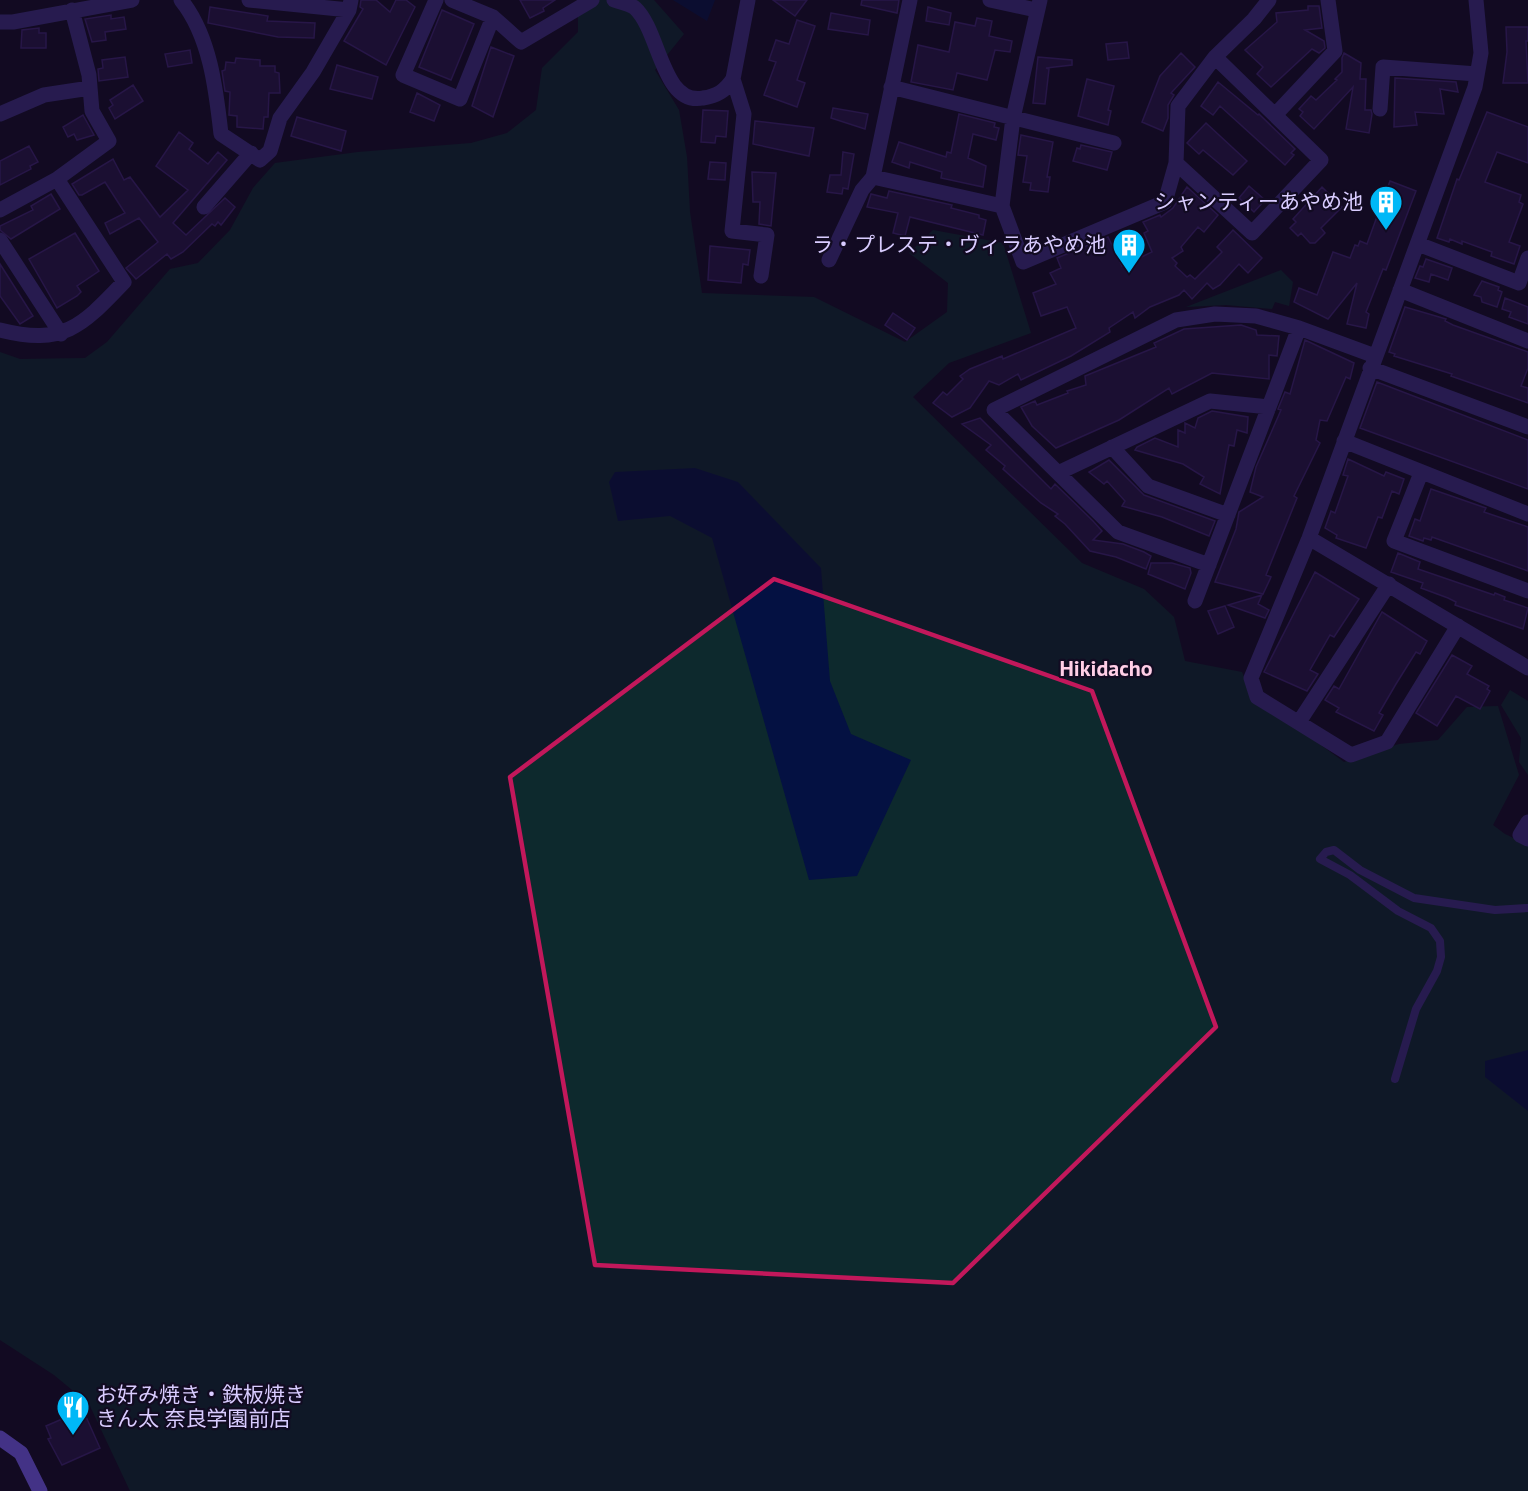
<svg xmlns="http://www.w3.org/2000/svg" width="1528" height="1491" font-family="'PT Sans','Noto Sans JP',sans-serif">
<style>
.green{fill:#0d292d}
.water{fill:#041142}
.building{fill:#261545;stroke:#402474;stroke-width:1.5}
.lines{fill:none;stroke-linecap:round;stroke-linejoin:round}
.lane{stroke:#413086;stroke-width:8}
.street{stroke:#413086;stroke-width:15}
.secondary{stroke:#7f63ff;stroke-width:15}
.marked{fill:none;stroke:#c2185b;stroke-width:4.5;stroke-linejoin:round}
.labels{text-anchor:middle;stroke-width:4.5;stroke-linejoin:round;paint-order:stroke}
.poi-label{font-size:21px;fill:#d9ccff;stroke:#120b22;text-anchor:end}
.neighbourhood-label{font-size:22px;font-weight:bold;fill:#ffcee6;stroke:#120b22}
</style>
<rect width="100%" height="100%" fill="#120b22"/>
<path class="green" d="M578 0H654L684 34 655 70 679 110 687 157 690 212 702 293 814 297 905 342 947 312 948 283 909 253 933 230 1003 243 1031 333 949 363 913 397 1082 563 1144 589 1174 617 1185 661 1242 672 1256 705 1303 732 1344 762 1399 744 1438 740 1467 707 1498 706 1519 775 1493 825 1505 834 1528 845V1491H130L89 1404 54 1375 0 1340V352L20 359 85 358 107 342 170 269 198 263 230 230 253 188 275 163 358 152 471 143 507 133 536 110 542 68 578 32Z
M1281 270 1293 282 1289 306 1275 302 1272 309 1226 305 1186 307Z
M1510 690 1528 701V775L1519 762 1521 738 1501 705Z"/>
<path class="water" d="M673 0H715L707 21Z
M695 468 738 482 821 568 830 681 851 734 911 760 857 876 809 880 712 538 670 516 618 521 609 482 615 472Z
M1528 1050V1111L1485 1077V1061Z"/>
<path class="building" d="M361 0H376L390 12 396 0H406L415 7 386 65 344 41 363 9 360 7Z
M520 0H555L543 8 544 11 530 18Z
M773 0H807L795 16Z
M862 0H899L897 13 861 5Z
M1308 6H1319L1322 28 1305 30 1324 41 1325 48 1319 53 1312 49 1271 87 1257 74 1263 67 1245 50 1277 22 1276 13 1308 10Z
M210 7 268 16 267 21 315 23 314 38 278 37 208 23Z
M928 7 951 13 949 25 926 21Z
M442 10 474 24 451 80 419 67Z
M831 13 870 20 868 35 828 29Z
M111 15V19L124 17 126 29 105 32 106 40 92 42 85 19Z
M977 18 992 21 989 36 1012 41 1010 52 995 50 987 80 957 73 953 90 911 82 918 45 949 52 955 22 975 26Z
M797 20 815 26 797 80 805 83 797 107 764 95 776 62 769 60 776 40 789 44Z
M1506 27H1528V41H1526L1528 83H1503L1507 52Z
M39 28V33H46V48H21L22 30Z
M1127 42 1129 58 1108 60 1106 44Z
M491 47 514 56 493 117 472 106Z
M190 50 192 63 168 67 165 54Z
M1181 53 1195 67 1171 93 1174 95 1168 105V118L1163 131 1142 122 1160 76Z
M1344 53 1361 63 1360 79H1366L1365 110H1371L1372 114 1369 133 1346 129 1353 87 1314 129 1300 116 1303 112 1299 109 1311 96 1316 100 1337 80 1335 79 1342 72V58Z
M125 57 128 77 99 81 98 69 103 68 102 60Z
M1038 57 1072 60V65L1046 68 1049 69 1045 104 1033 103Z
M236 58 260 60V66H275V72L279 73 280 93H269L268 117H264L263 129 237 127V116L229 115 230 92 225 91 222 71 225 70 226 62 235 63Z
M337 65 378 77 372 99 330 89Z
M1395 78 1456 82 1458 92 1440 89 1444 114 1415 112 1417 125 1394 127Z
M1087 79 1114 86 1108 110 1111 111 1108 125 1078 116Z
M1218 82 1258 115 1259 114 1295 149 1291 153 1294 155 1285 165 1220 106 1213 115 1201 106Z
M133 85 143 101 115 119 109 108 113 105 110 100Z
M417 93 440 105 434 121 410 112Z
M833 108 868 114 865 129 831 118Z
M703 110 728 111 726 137 716 136 715 143 701 142Z
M1487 112 1528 127V163L1497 152 1485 182 1521 195 1519 202 1523 204 1509 242 1520 246 1514 264 1491 256 1492 252 1462 241V244L1450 239 1449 242 1437 238 1457 179 1459 180Z
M959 114 995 123 994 127 999 128 996 140 973 134 968 158 986 166 983 187 941 178 942 172 910 162 909 168 892 162 899 142 946 157 947 152 951 153Z
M83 115 94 135 77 140 74 134 68 137 63 127Z
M297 117 346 131 341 151 291 136Z
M755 121 814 128 809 156 753 144Z
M1206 123 1247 161 1233 175 1203 150 1199 154 1187 143Z
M179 132 193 143 189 149 208 164 218 152 227 160 173 223 186 235 225 198 235 207 221 225 218 222 215 226 212 224 183 252 171 259 167 254 136 279 126 268 158 242 139 218 110 234 105 223 125 213 105 182 82 195H79L72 184 113 159 124 180 130 177 160 217 188 190 156 166Z
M1021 135 1053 142 1047 177H1050L1048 192 1030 190 1031 183 1023 182 1027 156 1018 155Z
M1081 145 1112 152 1107 170 1073 161 1077 148 1080 149Z
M29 146 38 162 30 166 31 169 0 185V161Z
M843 152 854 154 848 189 843 188 842 194 827 192 830 175H841Z
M710 162 726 163 725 180 708 179Z
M752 172 776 173 771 226 759 224 760 202H753Z
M1390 181 1416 191 1386 270 1383 269 1366 312 1369 314 1366 328 1347 324 1357 283 1328 319 1294 302 1299 288 1317 295 1333 252 1350 258 1355 245 1358 246 1360 241 1367 244Z
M1249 186 1265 200 1254 212 1239 198Z
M1187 187 1218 215 1204 232 1198 227 1181 247 1183 251 1172 258 1177 263 1175 266 1187 277 1190 275 1195 279 1222 252 1217 247 1233 230 1262 258 1248 273 1239 264 1220 285 1213 289 1207 283 1192 299 1184 290 1179 295 1150 307 1135 318 1133 312 1109 328 1110 332 1071 356 1021 380 1018 374 999 385 989 381 970 408 952 417 933 403 943 392 947 395 963 379 960 376 970 369 1002 356 1003 359 1076 328 1067 307 1041 316 1033 293 1056 284 1050 273 1061 268 1057 258 1108 237 1122 266 1152 252 1144 233 1148 231 1143 222 1160 215 1161 217 1173 208Z
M1322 187 1342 207 1321 228 1325 233 1315 243H1310L1301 233 1298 236 1290 228 1296 222 1293 219Z
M889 191 952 205 951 208 979 215V218L986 220 983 235 910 217 905 236 893 233 898 213 867 207 871 194 887 198Z
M51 194 60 209 11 239 0 230V226L33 210 31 206Z
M75 233 99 271 77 286 81 292 77 296 57 308 29 259Z
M710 246 750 250 748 265 743 264 741 283 708 280Z
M1426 259 1452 268 1448 280 1431 274 1429 282 1415 278 1420 266 1423 267Z
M0 264 33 316 20 324 0 296Z
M1482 281 1499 287 1498 290 1502 292 1497 307 1482 302 1481 297 1474 295Z
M1505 298 1528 307V324L1509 317 1511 312 1502 309Z
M1405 307 1446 319 1445 321 1453 325 1528 352V368L1521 386 1528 388V403L1451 376 1452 374 1394 356 1395 354 1389 352Z
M893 313 915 328 907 340 885 325Z
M1241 325 1256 330 1257 335 1279 336 1277 356 1269 355V379L1212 373 1172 394 1169 388 1119 420 1056 448 1032 426 1021 407 1035 401 1037 405 1068 393 1067 391 1086 385 1085 376 1156 347 1154 343 1184 329Z
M1305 340 1354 363 1350 379 1346 377 1327 421 1320 420 1316 440 1320 443 1294 496 1297 498 1266 575 1271 577 1263 594 1215 582 1236 529 1239 512 1263 497 1250 492 1256 467 1281 410 1278 409 1285 392 1290 394Z
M1377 382 1528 440V489L1360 428Z
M1212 411 1248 417 1247 433 1237 430 1234 446 1229 445 1220 494 1200 484 1204 477 1183 464 1135 450 1137 447 1155 438 1178 447V430L1185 433V423L1195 428 1198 418Z
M980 418 1051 489 1055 484 1093 521 1102 531 1093 540 1123 544 1144 552 1151 556 1146 569 1116 557 1090 551 1065 524 1055 516 1058 514 1041 503 1003 469 1005 466 986 450 991 445 962 424Z
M1348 459 1384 476 1386 472 1404 479 1399 494 1392 491 1382 518 1378 517 1366 548 1336 538 1337 535 1325 528 1331 511 1335 513 1348 476 1343 475Z
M1109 460 1144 495 1215 521 1209 536 1162 517 1122 506 1125 501 1107 481 1104 484 1089 472Z
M1431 489 1486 508 1484 512 1528 527V571L1432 537 1431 540 1424 538 1423 541 1409 536 1415 519 1420 521Z
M1398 553 1420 562 1418 569 1494 595 1495 593 1505 597 1504 600 1528 608 1523 629 1455 605 1456 602 1448 598 1421 588 1423 583 1391 572Z
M1151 563H1172L1190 568 1191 573 1185 589 1148 574Z
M1315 572 1359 599 1334 637 1330 635 1310 670 1318 674 1307 691 1264 672Z
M1262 595 1258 604 1269 610 1265 618 1228 605Z
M1225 606 1234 627 1218 634 1208 611Z
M1382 612 1427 641 1420 654 1416 652 1396 684 1379 713 1383 715 1374 731 1336 712 1339 708 1325 700 1334 686 1339 689Z
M1452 655 1472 666 1467 674 1489 686 1487 689 1490 691 1480 709 1456 696 1437 726 1416 713Z
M83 1410 100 1448 62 1465 48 1439 51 1438 46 1426Z"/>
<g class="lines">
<path class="lane" d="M1395 1079 1416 1009 1437 971 1441 957 1440 941 1431 928 1398 911 1350 875 1320 859 1326 852 1334 850 1360 870 1414 898 1495 910 1528 908"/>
<path class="street" d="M181 0C210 36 216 89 221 134L260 160 270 151 280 118 313 72 349 10 351 0
M249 0 349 10
M436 0 403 75 460 99 493 17
M452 0 493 17 521 42 592 0
M614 0C620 2 630 4 635 8 660 31 662 106 703 98 717 96 725 91 733 79L748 0
M990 0 1036 10
M1040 0 1013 118 1002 206 1023 262 1165 202 1176 163
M0 22H13L132 0
M1215 57 1321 160 1252 233 1176 163 1178 106 1215 57 1254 19 1269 0
M733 79 744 114 732 231 767 235 761 276
M891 87 1114 143
M1380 109 1383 67 1477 74
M0 114 44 95 90 88
M1275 115 1335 51 1328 0
M873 177 1002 206
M204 207 251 153
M0 210 57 179 109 141 92 111 89 75 72 10
M0 240 61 334
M1418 244 1519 283 1528 258
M829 260 862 190 873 177 910 0
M1400 290 1528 341
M0 330C64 346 82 326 124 282L57 179
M1370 368 1528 427
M1344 441 1528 514
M1112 447 1148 486 1228 515
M1058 473 1210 401 1269 407
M1421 473 1394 541 1528 591
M1309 538 1528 668
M1209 565 1118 532 994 410 1176 320 1215 314 1256 316 1299 328 1375 356
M1195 601 1299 328
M1458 626 1387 742 1351 755 1257 697 1251 678 1309 538 1475 87 1481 53 1476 0
M1299 722 1389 584
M1528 822 1520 835 1528 839"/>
<path class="secondary" d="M0 1438 21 1453 40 1491"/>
</g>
<path d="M0 0H1528V1491H0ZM774 579 1092 691 1216 1027 953 1283 595 1265 510 777Z" fill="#120b22" fill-opacity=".55" fill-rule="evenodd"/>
<path class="marked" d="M774 579 1092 691 1216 1027 953 1283 595 1265 510 777Z"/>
<defs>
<symbol id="building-pin" viewBox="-11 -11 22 30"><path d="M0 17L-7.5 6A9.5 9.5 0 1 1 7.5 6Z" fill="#00b8f7" stroke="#120b22"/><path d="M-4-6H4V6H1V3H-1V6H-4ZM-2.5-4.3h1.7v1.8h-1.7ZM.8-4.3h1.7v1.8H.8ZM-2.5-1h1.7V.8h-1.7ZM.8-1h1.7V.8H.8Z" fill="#fff"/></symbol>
<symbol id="restaurant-pin" viewBox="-11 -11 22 30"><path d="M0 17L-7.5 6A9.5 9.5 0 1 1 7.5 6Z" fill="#00b8f7" stroke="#120b22"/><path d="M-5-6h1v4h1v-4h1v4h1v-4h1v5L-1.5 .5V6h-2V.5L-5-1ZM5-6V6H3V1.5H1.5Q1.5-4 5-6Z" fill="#fff"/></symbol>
</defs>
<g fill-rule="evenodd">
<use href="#building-pin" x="1367" y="183" width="38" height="52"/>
<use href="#building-pin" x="1110" y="226" width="38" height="52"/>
<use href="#restaurant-pin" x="54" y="1388" width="38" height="52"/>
</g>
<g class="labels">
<g class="poi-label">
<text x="1363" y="209">シャンティーあやめ池</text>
<text x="1106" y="252">ラ・プレステ・ヴィラあやめ池</text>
<text x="96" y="1402" text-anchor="start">お好み焼き・鉄板焼き<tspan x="96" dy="24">きん太 奈良学園前店</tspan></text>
</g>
<g class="neighbourhood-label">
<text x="1106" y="676">Hikidacho</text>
</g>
</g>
</svg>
